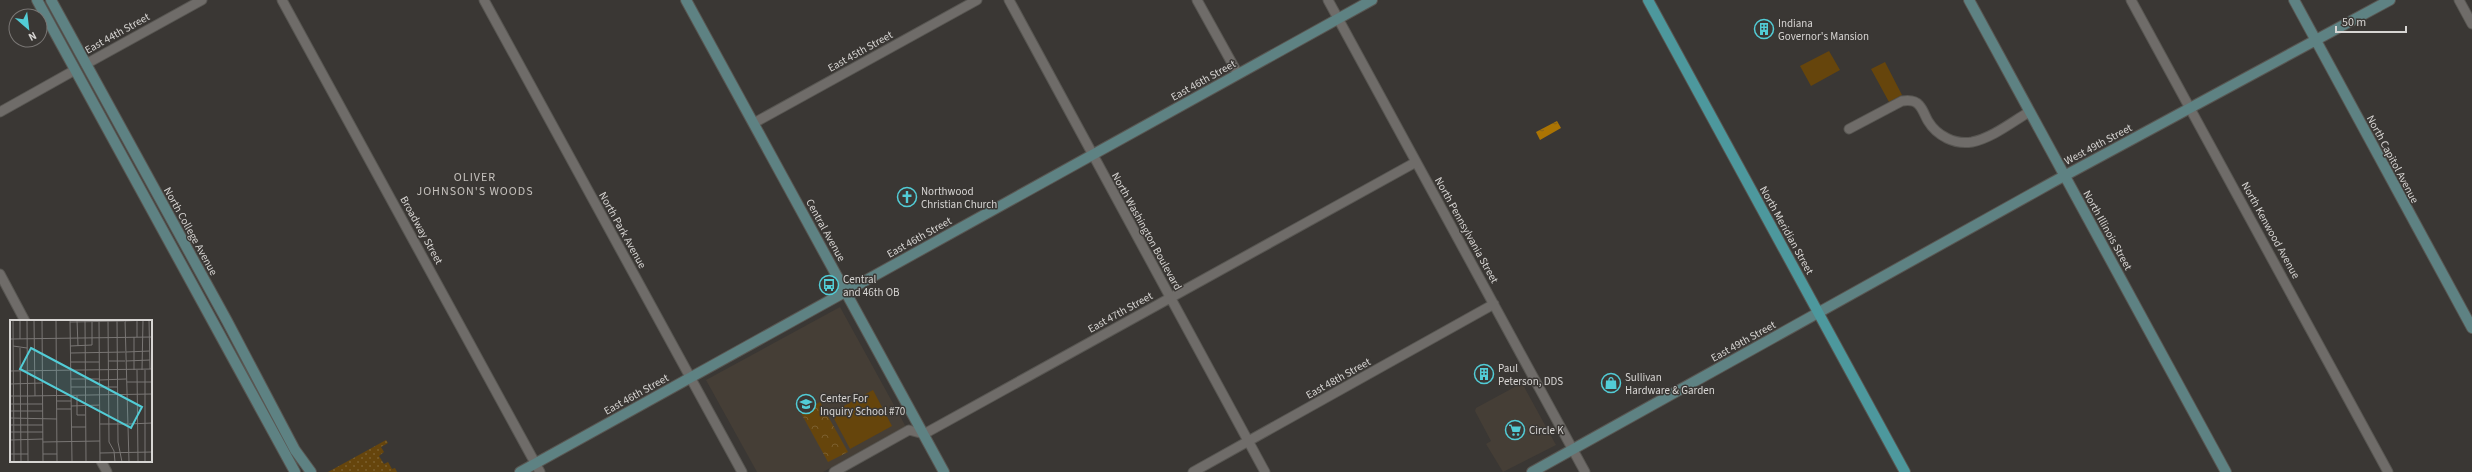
<svg xmlns="http://www.w3.org/2000/svg" width="2472" height="472" font-family="'Source Sans 3',sans-serif">
<style>
.built{fill:#453e36}
.grass{fill:url(#grass-dots)}
.forest{fill:url(#forest-crowns)}
.garden{fill:#66450c}
.water{fill:url(#water-ripples)}
.lines{fill:none;stroke-linecap:round;stroke-linejoin:round}
.street-casing{stroke:#585652;stroke-width:11}
.secondary-casing{stroke:#585652;stroke-width:12}
.primary-casing{stroke:#585652;stroke-width:12}
.street{stroke:#6f6c69;stroke-width:9}
.secondary{stroke:#5e8283;stroke-width:10}
.primary{stroke:#4d989d;stroke-width:10}
.labels{text-anchor:middle;stroke-width:3;stroke-linejoin:round;paint-order:stroke}
.poi-label{font-size:11px;fill:#d7d5d3;stroke:#3a3734;text-anchor:start}
.street-label{font-size:11px;fill:#d7d5d3;stroke:#3a3734}
.neighbourhood-label{font-size:12px;letter-spacing:1px;fill:#c5c1bd;stroke:#3a3734}
.inset-road{fill:none;stroke:#797674;stroke-width:1}
.view{fill:#52ccd6;fill-opacity:0.15;stroke:#52ccd6;stroke-width:2}
.inset-edge{fill:none;stroke:#d7d5d3;stroke-width:2}
</style>
<defs>
<pattern id="grass-dots" width="8" height="8" patternUnits="userSpaceOnUse"><rect width="8" height="8" fill="#66450c"/><path d="M2 2h.1M6 6h.1" fill="none" stroke="#7b5f2e" stroke-width="1.8" stroke-linecap="round"/></pattern>
<pattern id="forest-crowns" width="20" height="18" patternUnits="userSpaceOnUse"><rect width="20" height="18" fill="#66450c"/><path d="M2 6a3 3 0 1 1 6 0M12 15a3 3 0 1 1 6 0" fill="none" stroke="#7b5f2e"/></pattern>
<pattern id="water-ripples" width="26" height="14" patternUnits="userSpaceOnUse"><rect width="26" height="14" fill="#ab7403"/><path d="M2 4q2-2 4 0t4 0M15 11q2-2 4 0t4 0" fill="none" stroke="#866218"/></pattern>
</defs>
<rect width="100%" height="100%" fill="#3a3734"/>
<path class="built" d="M840 307 906 427 823 472H757L706 380Z
M1522 383 1556 445 1503 472 1486 444 1491 441 1475 411 1476 408Z"/>
<path class="grass" d="M386 440 388 443 381 447 384 452 379 456 384 464 388 462 392 469 395 468 397 472H328Z"/>
<path class="forest" d="M820 402 848 452 828 462 801 413Z"/>
<path class="garden" d="M1829 51 1840 70 1811 86 1800 66Z
M1885 62 1902 95 1889 102 1871 69Z
M873 390 892 426 850 449 831 413Z"/>
<path class="water" d="M1557 121 1561 128 1540 140 1536 132Z"/>
<g class="lines">
<defs>
<path id="street" d="M282 0 540 472
M484 0 742 472
M1009 0 1265 472
M1197 0 1238 74
M1328 0 1585 472
M2131 0 2388 472
M2459 0 2472 24
M86 64 202 0
M0 112 75 70
M754 123 977 0
M1849 129 1902 101C1908 100 1915 100 1919 105 1923 109 1925 116 1928 121 1937 136 1955 145 1972 142 1992 138 2012 122 2029 112
M0 274 25 321
M101 461 107 472
M834 472 909 430 924 434 1416 162
M1193 472 1494 304"/>
<path id="secondary" d="M37 0 295 472
M51 0 227 321 295 450 311 472
M686 0 944 472
M1969 0 2226 472
M2294 0 2472 328
M520 472 1372 0
M1532 472 2053 182 2390 0"/>
<path id="primary" d="M1648 0 1905 472"/>
</defs>
<use href="#street" class="street-casing"/>
<use href="#secondary" class="secondary-casing"/>
<use href="#primary" class="primary-casing"/>
<use href="#street" class="street"/>
<use href="#secondary" class="secondary"/>
<use href="#primary" class="primary"/>
</g>
<defs>
<symbol id="building-ring" viewBox="-11 -11 22 22"><circle r="9.5" fill="#3a3734" stroke="#52ccd6" stroke-width="1.5"/><path d="M-4-6H4V6H1V3H-1V6H-4ZM-2.5-4.3h1.7v1.8h-1.7ZM.8-4.3h1.7v1.8H.8ZM-2.5-1h1.7V.8h-1.7ZM.8-1h1.7V.8H.8Z" fill="#52ccd6"/></symbol>
<symbol id="church-ring" viewBox="-11 -11 22 22"><circle r="9.5" fill="#3a3734" stroke="#52ccd6" stroke-width="1.5"/><path d="M-1.2-6h2.4v3.5h3.3v2.4h-3.3V6h-2.4V-.1h-3.3v-2.4h3.3Z" fill="#52ccd6"/></symbol>
<symbol id="bus-ring" viewBox="-11 -11 22 22"><circle r="9.5" fill="#3a3734" stroke="#52ccd6" stroke-width="1.5"/><path d="M-5-6H5V4H4V6H2V4H-2V6H-4V4H-5ZM-3.5-4V0h7V-4ZM-3.5 1.2v1.5H-2V1.2ZM2 1.2v1.5H3.5V1.2Z" fill="#52ccd6"/></symbol>
<symbol id="shop-ring" viewBox="-11 -11 22 22"><circle r="9.5" fill="#3a3734" stroke="#52ccd6" stroke-width="1.5"/><path d="M-5-2.5h2.3a2.7 3.5 0 0 1 5.4 0H5L5.5 6h-11ZM-1.5-2.5h3a1.5 2.3 0 0 0-3 0Z" fill="#52ccd6"/></symbol>
<symbol id="school-ring" viewBox="-11 -11 22 22"><circle r="9.5" fill="#3a3734" stroke="#52ccd6" stroke-width="1.5"/><path d="M0-5L7-2L0 1L-7-2ZM-4 1L0 2.5L4 1V4Q0 6-4 4Z" fill="#52ccd6"/></symbol>
<symbol id="supermarket-ring" viewBox="-11 -11 22 22"><circle r="9.5" fill="#3a3734" stroke="#52ccd6" stroke-width="1.5"/><path d="M-6-5.5h2.5l.6 2H6L4.5 2H-2.5L-4.4-4H-6ZM-1.5 3.2a1.3 1.3 0 1 0 .1 0ZM3 3.2a1.3 1.3 0 1 0 .1 0Z" fill="#52ccd6"/></symbol>
</defs>
<g fill-rule="evenodd">
<use href="#building-ring" x="1753" y="18" width="22" height="22"/>
<use href="#church-ring" x="896" y="186" width="22" height="22"/>
<use href="#bus-ring" x="818" y="274" width="22" height="22"/>
<use href="#building-ring" x="1473" y="363" width="22" height="22"/>
<use href="#shop-ring" x="1600" y="372" width="22" height="22"/>
<use href="#school-ring" x="795" y="393" width="22" height="22"/>
<use href="#supermarket-ring" x="1504" y="419" width="22" height="22"/>
</g>
<g class="labels">
<g class="poi-label">
<text x="1778" y="27">Indiana<tspan x="1778" dy="13">Governor's Mansion</tspan></text>
<text x="921" y="195">Northwood<tspan x="921" dy="13">Christian Church</tspan></text>
<text x="843" y="283">Central<tspan x="843" dy="13">and 46th OB</tspan></text>
<text x="1498" y="372">Paul<tspan x="1498" dy="13">Peterson, DDS</tspan></text>
<text x="1625" y="381">Sullivan<tspan x="1625" dy="13">Hardware &amp; Garden</tspan></text>
<text x="820" y="402">Center For<tspan x="820" dy="13">Inquiry School #70</tspan></text>
<text x="1529" y="434">Circle K</text>
</g>
<g class="street-label">
<text transform="translate(117 33) rotate(-29)" y="4">East 44th Street</text>
<text transform="translate(860 51) rotate(-29)" y="4">East 45th Street</text>
<text transform="translate(1203 80) rotate(-29)" y="4">East 46th Street</text>
<text transform="translate(2098 144) rotate(-28)" y="4">West 49th Street</text>
<text transform="translate(2393 159) rotate(62)" y="4">North Capitol Avenue</text>
<text transform="translate(422 230) rotate(61)" y="4">Broadway Street</text>
<text transform="translate(623 230) rotate(61)" y="4">North Park Avenue</text>
<text transform="translate(826 230) rotate(61)" y="4">Central Avenue</text>
<text transform="translate(1467 230) rotate(61)" y="4">North Pennsylvania Street</text>
<text transform="translate(1787 230) rotate(61)" y="4">North Meridian Street</text>
<text transform="translate(2108 230) rotate(61)" y="4">North Illinois Street</text>
<text transform="translate(2271 230) rotate(61)" y="4">North Kenwood Avenue</text>
<text transform="translate(191 231) rotate(61)" y="4">North College Avenue</text>
<text transform="translate(1147 231) rotate(61)" y="4">North Washington Boulevard</text>
<text transform="translate(919 237) rotate(-29)" y="4">East 46th Street</text>
<text transform="translate(1120 312) rotate(-29)" y="4">East 47th Street</text>
<text transform="translate(1743 341) rotate(-29)" y="4">East 49th Street</text>
<text transform="translate(1338 378) rotate(-29)" y="4">East 48th Street</text>
<text transform="translate(636 394) rotate(-29)" y="4">East 46th Street</text>
</g>
<g class="neighbourhood-label">
<text x="475" y="181">OLIVER<tspan x="475" dy="14">JOHNSON'S WOODS</tspan></text>
</g>
</g>
<g transform="translate(10 320)">
<rect width="142" height="142" fill="#3a3734"/>
<path class="inset-road" d="M3 0 4 142M10 0V19M17 0 18 142M24 0 25 76M32 0 33 142M46 0 47 142M60 0 62 142M67 0 68 26M75 0 76 142M89 0 90 142M98 0 99 122 104 131 105 142M107 0 108 122 112 142M115 0 119 142M127 0V17M139 0 140 49M115 1 139 0M60 2 114 1M124 17V50M0 19 142 17M3 26 17 28M60 26 82 25V1M10 28 11 142M116 32 140 31M61 33 115 32M98 41H115M116 41 140 40M61 42H89M127 50 128 142M132 50 133 0M135 50V142M0 51 142 49M61 59H89M89 60 116 59M117 62H142M0 64 32 63M61 67H108M0 76H17M18 76 142 74M67 76V95H75M47 81H61M0 84H32M61 86 90 85M47 89H61M0 91H33M0 98 47 99M90 104H118M119 104 142 103M0 105H33M61 107H76M0 112H33M0 120 33 119M33 122 90 121M90 133 142 132M0 134H18M33 134H47"/>
<path class="view" d="M21 28 132 87 121 108 10 49Z"/>
<rect width="142" height="142" class="inset-edge"/>
</g>
<g transform="translate(28 28) rotate(152)"><circle r="19" fill="#3a3734" stroke="#797674"/>
<path d="M0-3L7 15L0 10L-7 15Z" fill="#52ccd6"/>
<text y="-6" font-size="11" font-weight="bold" text-anchor="middle" fill="#d7d5d3">N</text>
</g>
<path d="M2336 26v6h70v-6" fill="none" stroke="#d7d5d3" stroke-width="2"/>
<text x="2342" y="26" font-size="12" fill="#d7d5d3" stroke="#3a3734" stroke-width="3" paint-order="stroke">50 m</text>
</svg>
